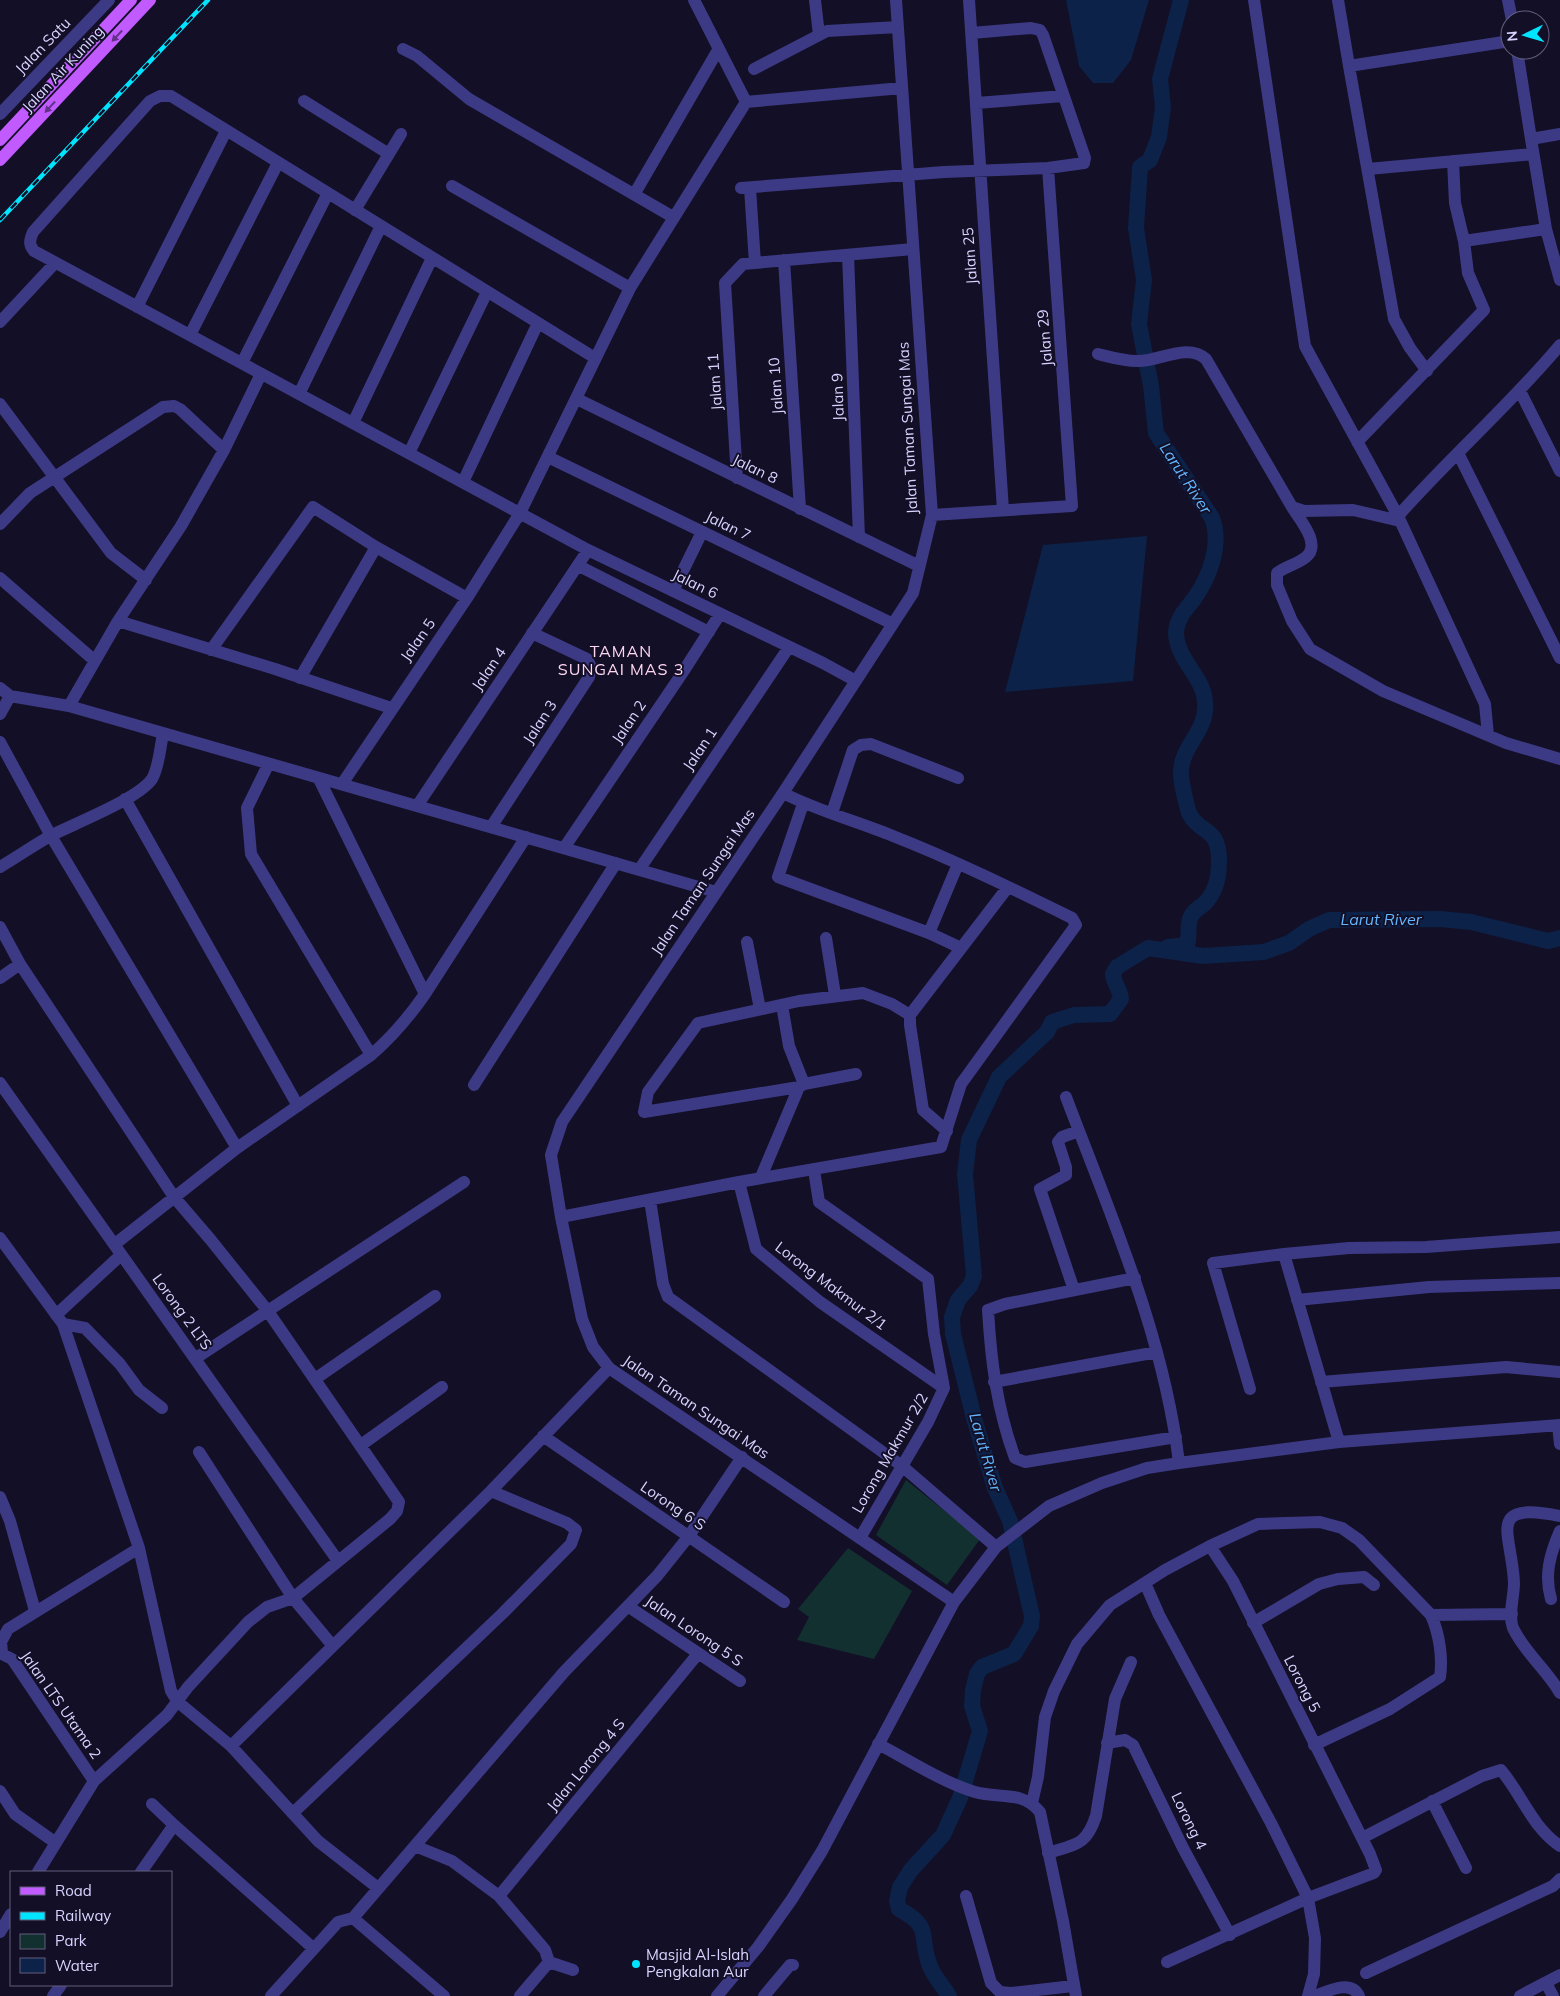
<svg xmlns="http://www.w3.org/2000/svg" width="1560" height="1996" font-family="Mulish,sans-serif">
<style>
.green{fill:#12302f}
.water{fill:#0c2248}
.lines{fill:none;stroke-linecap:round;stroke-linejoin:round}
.river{stroke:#0c2248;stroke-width:16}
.minor{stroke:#3d3a85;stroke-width:12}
.major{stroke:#c25bff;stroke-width:12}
.rail-casing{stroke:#00e5ff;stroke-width:4.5}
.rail{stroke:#130f26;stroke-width:2.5;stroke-dasharray:8;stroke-linecap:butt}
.oneway{fill:#623188}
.poi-dot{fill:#00e5ff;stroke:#130f26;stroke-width:2}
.labels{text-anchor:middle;stroke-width:4;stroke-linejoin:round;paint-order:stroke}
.street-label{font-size:15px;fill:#d9d4ff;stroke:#130f26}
.poi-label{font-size:15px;fill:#d9d4ff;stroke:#130f26;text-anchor:start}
.water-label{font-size:16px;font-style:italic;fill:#62b6ff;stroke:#130f26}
.neighbourhood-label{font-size:16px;letter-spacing:1px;fill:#ffd6f0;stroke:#130f26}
</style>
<rect width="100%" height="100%" fill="#130f26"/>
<path class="green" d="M906 1480 980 1539 947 1585 876 1535Z
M848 1548 912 1591 874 1659 797 1640 809 1617 798 1609Z"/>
<path class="water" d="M1066 0H1149L1131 60 1113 83H1093L1079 66Z
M1147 536 1133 681 1005 692 1043 545Z"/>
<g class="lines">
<path class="river" d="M1168 947 1187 945C1190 936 1187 927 1190 919 1192 911 1200 908 1205 903 1216 892 1219 875 1219 861 1219 826 1201 835 1190 815 1187 809 1180 778 1181 771 1182 744 1208 732 1205 701 1203 676 1176 659 1176 632 1177 618 1186 609 1194 599 1210 576 1222 545 1212 518L1156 433 1151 386 1139 324 1144 280 1136 228 1140 167 1150 160 1159 137 1163 107 1160 79 1181 0
M949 1996C943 1986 934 1977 930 1966 918 1936 934 1928 899 1909L897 1901 900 1887 911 1870 943 1835 960 1798 980 1731 972 1706 973 1690 977 1674 982 1667 1014 1654 1031 1626 1032 1616 1010 1521 995 1488 975 1422 953 1334 952 1317 958 1300 970 1286 974 1276 965 1174 969 1140 999 1077 1047 1032 1052 1022 1074 1015 1110 1014 1121 999C1120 989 1114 984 1113 974L1117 967 1148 948 1203 956 1264 952 1289 943 1309 929 1329 920 1440 919 1471 922 1548 941 1560 938"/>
<path class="minor" d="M815 0 819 35
M896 0 932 515 913 593 783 793 562 1122 551 1155 561 1217 582 1319 593 1347 609 1368 954 1602
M969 0 1003 510
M1254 0 1305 346 1398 516 1485 704 1488 735
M1338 0 1349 66 1510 41
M1508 0 1512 20
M403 49 417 56 469 99 673 217
M1517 50 1531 139 1560 134
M1349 66 1394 319 1410 348 1427 371
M754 69 827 31 898 27
M304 101 389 154
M746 102 902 88
M977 103 1063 96
M0 114 109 0
M1531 139 1546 229 1560 280
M1368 169 1533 154
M452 186 630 288
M741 188 944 172 1048 168 1084 163 1085 158 1043 35 1040 30 1031 28 972 33
M750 188 755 263
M635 193 718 50
M355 210 401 134
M1464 241 1546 229
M848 255 859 537
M784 260 800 509
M137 307 226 131
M0 322 55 263
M190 335 278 163
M1098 354C1110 357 1124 361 1137 361 1159 362 1187 342 1206 359L1292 507 1304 511 1353 510 1400 521
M595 358 171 96H160L150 101 33 232C30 240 28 244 34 251L588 550 823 663 856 681
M242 363 328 193
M1520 391 1560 471
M299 394 381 226
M577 399 919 566
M0 404 111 553 146 580
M353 423 432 258
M1357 442 1484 310 1468 273 1464 241 1455 203 1453 161
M409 453 487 292
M1458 453 1560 658
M548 457 893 624
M737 478 725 283 743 264 913 249
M463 482 538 323
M1292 507C1299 519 1322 544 1306 557 1298 564 1286 566 1277 573V585L1292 621 1310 649 1383 691 1506 743 1560 759
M932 515 1072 506 1048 168
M1398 516C1450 457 1510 405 1560 345
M0 524 30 493 163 407 174 406 180 409 224 450
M579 566 709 632
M0 578 95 661
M673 591 702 532
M118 621 275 669 391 708
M211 650 313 507 376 547 467 598
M300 678 376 547
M0 688 10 696
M69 706 118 621 181 526 224 450 261 374
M0 714 10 696 69 706 716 892
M0 742 51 836 237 1148
M268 765 247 808 251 854 371 1055
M319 779 425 994 526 837
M342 784 467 598 520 513 630 288 746 102 694 0
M125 799 298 1106
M803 804 778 877 929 933 961 948
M417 806 588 550
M832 813 853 750 861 745 871 744 958 778
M491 827 589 677 591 667 587 659 532 633
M564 848 683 672 720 614
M0 867C17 857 34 845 52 835 76 823 138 799 152 779 159 767 160 748 163 734
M639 870 789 647
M0 927 20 964 174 1197 210 1239 267 1310 399 1502 397 1511 390 1519 293 1598 267 1607 248 1622 188 1687 167 1715 94 1781 38 1872
M929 933 958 864
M826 938 835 995
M747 942 760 1009
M0 978 20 964
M782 1005 789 1046 804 1084
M0 1083 338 1561
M474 1085 616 863
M799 1087 644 1112 648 1092 698 1023 799 1001 863 993 892 1004 910 1015
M1066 1097C1111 1216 1164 1336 1179 1463
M947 1131 923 1110 910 1025V1015L1008 887
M814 1170 819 1202 928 1279 934 1334 944 1388 928 1422 860 1538
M761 1177 799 1087 804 1084 856 1074
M739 1182 756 1249 820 1302 944 1388
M650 1200 663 1284 668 1297 902 1466 996 1547
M561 1217 739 1182 941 1147 961 1084 1076 925 1072 918C1013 889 954 860 893 836 856 821 818 811 783 793
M0 1238 63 1324 139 1548 171 1691 178 1702 231 1746 318 1841 378 1888
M115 1244 237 1148 371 1055C392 1037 409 1017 425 994
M1284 1254 1349 1248 1426 1247 1560 1237
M1135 1278 1005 1304 988 1310C991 1362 997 1409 1015 1458L1025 1462 1176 1437
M1074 1290 1040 1189 1066 1175V1167L1058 1142 1062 1137 1079 1131
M1297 1300 1429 1287 1560 1283
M56 1315 121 1255
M63 1324 85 1328 120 1364 139 1390 162 1408
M196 1358 464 1182
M315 1379 435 1296
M994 1382 1157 1352
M1321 1382 1506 1367 1560 1372
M1250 1389 1213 1263 1284 1254 1339 1442
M1558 1425 1560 1444
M543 1436 784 1602
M361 1445 442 1387
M199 1452 293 1598 332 1645
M0 1497 10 1521 35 1611
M1560 1516C1484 1501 1512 1533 1514 1583 1514 1597 1508 1615 1513 1628 1524 1652 1547 1670 1560 1693
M1145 1583 1159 1615 1271 1823 1308 1898 1315 1938 1314 1974 1308 1996
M1551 1599C1544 1575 1550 1554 1560 1531
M629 1607 740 1681
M1431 1615 1512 1614
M1253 1623 1319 1584 1338 1579 1364 1577 1374 1585
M2 1652 1 1642 8 1629 139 1548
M0 1653 12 1659 94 1781
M1107 1743 1125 1740 1133 1745 1183 1848 1230 1935
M878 1744C909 1760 942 1782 975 1792 999 1799 1022 1790 1040 1812L1063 1921 1076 1996
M231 1746 491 1491 609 1368
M0 1791 15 1814 56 1843
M1432 1801 1466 1868
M1032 1803 1038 1777 1045 1717 1054 1691 1077 1644 1110 1605 1165 1570 1210 1546 1258 1524 1320 1522 1342 1528 1359 1540 1431 1615C1439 1633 1443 1657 1440 1677L1390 1709 1314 1745
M152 1804 174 1825
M293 1813 503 1613 571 1544 576 1530 567 1523 491 1491
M1362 1838 1482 1776 1501 1770C1522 1795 1532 1827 1560 1846
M415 1846 452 1861 499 1896 545 1950 549 1962 573 1970
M1048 1853C1076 1844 1086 1846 1096 1816L1115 1699 1131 1662
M141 1872 174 1825 313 1948
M499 1896 697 1655
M966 1896 991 1983 1000 1992 1011 1993 1073 1986
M353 1918 564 1672 657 1576 689 1536 742 1457
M0 1932 11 1914
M1167 1962 1308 1898 1374 1873 1376 1870 1370 1854 1233 1581 1210 1546
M1366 1973 1553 1886 1560 1879
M1546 1983 1553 1996
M53 1996 61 1985
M271 1996 338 1922 353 1918 444 1996
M520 1996 549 1962
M717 1996 758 1947 792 1899 822 1851 954 1602 996 1547 1049 1506 1102 1483 1147 1468 1179 1463 1339 1442 1560 1425
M764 1996 790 1965H793
M1315 1996C1328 1991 1351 1979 1359 1996
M1520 1996 1560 1975"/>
<path class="major" d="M0 140 131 0
M0 160 150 0"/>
<defs>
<path id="rail" d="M0 220 208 0"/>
</defs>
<use href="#rail" class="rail-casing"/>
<use href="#rail" class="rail"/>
</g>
<defs><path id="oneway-solid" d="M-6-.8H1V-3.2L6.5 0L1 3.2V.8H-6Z" transform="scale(1.25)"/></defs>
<g class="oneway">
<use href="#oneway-solid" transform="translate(117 36) rotate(133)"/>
<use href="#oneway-solid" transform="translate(50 107) rotate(133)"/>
</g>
<circle class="poi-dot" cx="636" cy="1964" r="5"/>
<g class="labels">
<g class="street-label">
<text transform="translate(43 46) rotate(-46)" y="5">Jalan Satu</text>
<text transform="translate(63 69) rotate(-47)" y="5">Jalan Air Kuning</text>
<text transform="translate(970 256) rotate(-94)" y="5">Jalan 25</text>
<text transform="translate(1045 338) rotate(-95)" y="5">Jalan 29</text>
<text transform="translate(715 382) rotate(-94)" y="5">Jalan 11</text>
<text transform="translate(776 386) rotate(-94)" y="5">Jalan 10</text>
<text transform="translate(838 397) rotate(-92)" y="5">Jalan 9</text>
<text transform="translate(908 428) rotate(-93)" y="5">Jalan Taman Sungai Mas</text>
<text transform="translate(755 469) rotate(26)" y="5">Jalan 8</text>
<text transform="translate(728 526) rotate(26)" y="5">Jalan 7</text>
<text transform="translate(695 584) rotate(26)" y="5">Jalan 6</text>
<text transform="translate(418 640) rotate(-55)" y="5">Jalan 5</text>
<text transform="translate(489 669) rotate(-56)" y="5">Jalan 4</text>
<text transform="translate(540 722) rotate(-57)" y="5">Jalan 3</text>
<text transform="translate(629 722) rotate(-56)" y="5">Jalan 2</text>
<text transform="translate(700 749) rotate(-56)" y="5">Jalan 1</text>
<text transform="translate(703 882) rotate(-56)" y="5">Jalan Taman Sungai Mas</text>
<text transform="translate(831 1286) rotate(37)" y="5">Lorong Makmur 2/1</text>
<text transform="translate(182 1312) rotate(54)" y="5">Lorong 2 LTS</text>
<text transform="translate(696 1407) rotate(34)" y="5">Jalan Taman Sungai Mas</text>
<text transform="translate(890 1453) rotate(-60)" y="5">Lorong Makmur 2/2</text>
<text transform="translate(673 1506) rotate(34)" y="5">Lorong 6 S</text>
<text transform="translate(694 1631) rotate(34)" y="5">Jalan Lorong 5 S</text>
<text transform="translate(1302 1684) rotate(63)" y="5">Lorong 5</text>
<text transform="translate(61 1705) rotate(55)" y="5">Jalan LTS Utama 2</text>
<text transform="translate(586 1765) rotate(-51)" y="5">Jalan Lorong 4 S</text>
<text transform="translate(1189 1821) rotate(64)" y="5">Lorong 4</text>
</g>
<g class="poi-label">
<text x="646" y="1960">Masjid Al-Islah<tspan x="646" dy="17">Pengkalan Aur</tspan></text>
</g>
<g class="water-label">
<text transform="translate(1186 478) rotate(57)" y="6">Larut River</text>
<text x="1381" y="925">Larut River</text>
<text transform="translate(986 1452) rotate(74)" y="6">Larut River</text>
</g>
<g class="neighbourhood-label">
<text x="621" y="657">TAMAN<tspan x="621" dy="18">SUNGAI MAS 3</tspan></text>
</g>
</g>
<rect x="10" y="1871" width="162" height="115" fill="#130f26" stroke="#625e7d"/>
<rect x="20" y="1887" width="25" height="8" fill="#c25bff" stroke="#625e7d"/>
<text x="55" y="1896" font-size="15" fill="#d9d4ff">Road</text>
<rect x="20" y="1912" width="25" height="8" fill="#00e5ff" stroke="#625e7d"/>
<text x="55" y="1921" font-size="15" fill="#d9d4ff">Railway</text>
<rect x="20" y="1934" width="25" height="15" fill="#12302f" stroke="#625e7d"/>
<text x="55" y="1946" font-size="15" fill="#d9d4ff">Park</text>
<rect x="20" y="1958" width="25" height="15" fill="#0c2248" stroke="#625e7d"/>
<text x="55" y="1971" font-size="15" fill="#d9d4ff">Water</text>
<g transform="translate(1525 35) rotate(265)"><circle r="24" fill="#130f26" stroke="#625e7d"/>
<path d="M0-4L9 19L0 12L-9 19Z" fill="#00e5ff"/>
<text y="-8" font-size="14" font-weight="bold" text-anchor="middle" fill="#d9d4ff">N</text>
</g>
</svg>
